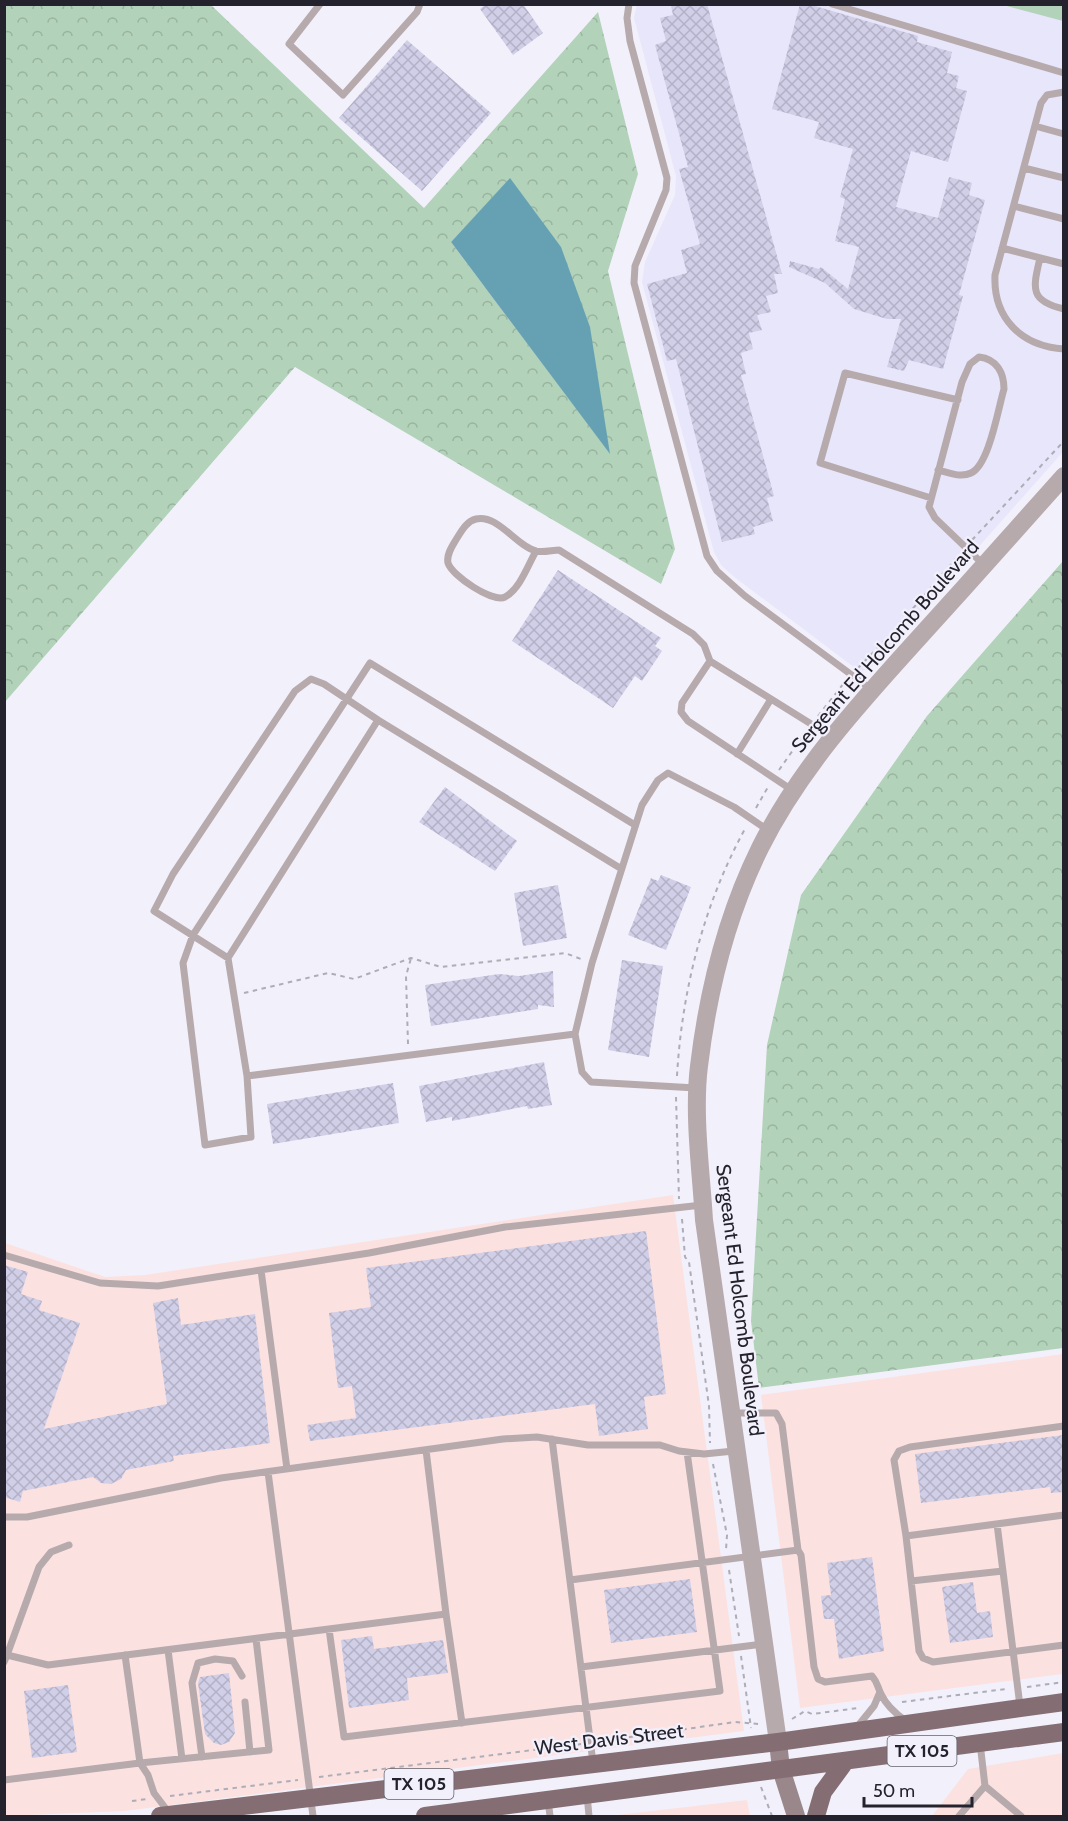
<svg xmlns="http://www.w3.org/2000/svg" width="1068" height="1821" font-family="Cabin,sans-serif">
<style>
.commercial{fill:#fce1e1}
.built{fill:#e8e6fa}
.forest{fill:url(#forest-crowns);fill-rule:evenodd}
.pitch{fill:#b2d2b9}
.water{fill:#66a1b3}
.building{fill:url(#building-cross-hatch)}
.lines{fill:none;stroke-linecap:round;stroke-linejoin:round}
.path{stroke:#aeadb7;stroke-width:2;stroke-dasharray:4.5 4.5;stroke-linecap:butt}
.service{stroke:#b7aaad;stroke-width:7}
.tertiary{stroke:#b7aaad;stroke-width:18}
.secondary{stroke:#9a878b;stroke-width:18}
.primary{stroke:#856e73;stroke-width:18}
.labels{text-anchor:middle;stroke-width:4.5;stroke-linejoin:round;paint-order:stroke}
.shield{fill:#f2f1fb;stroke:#62616b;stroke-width:1.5}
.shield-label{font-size:18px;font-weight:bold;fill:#24232d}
.street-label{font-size:20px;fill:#24232d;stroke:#f2f1fb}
</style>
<defs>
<pattern id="forest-crowns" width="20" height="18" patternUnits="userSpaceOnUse" patternTransform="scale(1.5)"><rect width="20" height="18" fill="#b2d2b9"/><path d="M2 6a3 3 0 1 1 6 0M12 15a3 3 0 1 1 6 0" fill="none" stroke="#99b49f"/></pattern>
<pattern id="building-cross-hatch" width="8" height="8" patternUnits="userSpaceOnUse" patternTransform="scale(1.5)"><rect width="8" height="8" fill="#d1cfe8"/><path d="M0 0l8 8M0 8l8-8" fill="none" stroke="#b3b1c7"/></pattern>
</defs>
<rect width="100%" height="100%" fill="#f2f1fb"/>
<path class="commercial" d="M673 1195 744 1731 125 1811 5 1816V1243L105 1277 145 1275Z
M1063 1354V1674L800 1708 761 1395Z
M1063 1753V1816H932L968 1769Z
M747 1800 750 1816H608Z"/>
<path class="built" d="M637 4 1063 5V452L870 669 862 671 851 665 733 576 721 565 714 552 642 282 645 262 675 195 676 176 634 18Z"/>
<path class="forest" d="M5 5H211L424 208 598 12 638 174 608 271 675 549 661 584 295 367 5 702ZM510 179 609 452 451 242Z
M1063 561V1348L759 1388 751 1321 767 1045 801 895 927 716Z"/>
<path class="pitch" d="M1003 5H1063V21Z"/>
<path class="water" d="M510 178 561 247 590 327 610 454 451 242Z"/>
<path class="building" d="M486 4H523L543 33 513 55 480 9Z
M679 4H707L782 274H774L778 293 766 296 771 312 757 315 762 330 749 333 753 349 741 353 746 374 741 375 774 496 767 498 773 521 753 527 755 534 722 542 676 359 667 361 647 284 687 273 681 250 700 244 679 169 688 167 655 45 666 41 660 18 673 15 671 6Z
M800 4H808L918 36 917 42 952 52 947 73 959 76 956 88 967 91 948 162 911 151 896 207 938 218 949 177 972 183 969 195 985 200 959 295 963 296 943 369 909 360 904 371 887 367 901 319H887L854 309 825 283 789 267 790 261 819 269 821 267 848 289 859 247 835 241 845 199 840 197 853 149 814 138 819 122 772 109Z
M407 40 491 113 422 191 339 118Z
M558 570 661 638 655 646 662 651 642 681 635 676 613 708 512 641Z
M445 787 517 841 495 871 419 822Z
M661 875 691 887 666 950 628 935 651 878 658 881Z
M558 885 567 938 523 946 514 893Z
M622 960 663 966 649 1057 608 1050Z
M553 971 554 1007 538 1005V1009L431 1026 425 985 499 974 519 976Z
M544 1062 552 1105 528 1109 527 1106 452 1121V1117L426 1122 419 1086Z
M393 1083 399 1123 273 1144 267 1104Z
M646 1231 666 1394 644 1397 648 1429 599 1436 595 1404 310 1441 307 1425 356 1418 352 1386 338 1388 329 1313 371 1307 366 1268Z
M4 1265 28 1272 21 1294 42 1301 39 1310 80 1323 44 1429 167 1404 153 1303 178 1298 181 1325 255 1314 270 1443 173 1456 174 1461 126 1470 121 1479 111 1484 101 1483 93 1477 23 1491 20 1502 4 1497Z
M1064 1435V1492L1051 1493 1050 1487 921 1503 915 1454Z
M872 1557 884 1651 839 1659 834 1619H824L821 1596 831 1595 827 1563Z
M690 1579 697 1632 611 1643 604 1590Z
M973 1582 977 1613 990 1611 993 1637 950 1643 942 1587Z
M372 1636 374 1649 443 1640 448 1673 407 1678 409 1700 349 1708 341 1640Z
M229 1673 235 1733 229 1742 221 1745 214 1743 205 1734 198 1683 200 1677Z
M68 1685 77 1752 32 1758 24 1691Z"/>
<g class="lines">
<path class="path" d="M972 540 1064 441
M858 668 891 634 958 556
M818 716 844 683
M779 770 805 733
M756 808 768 787
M244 993 328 973 354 979 411 958 441 967 565 953 581 959
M408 1044 406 976 411 958
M677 1076C682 989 704 903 746 827
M676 1097 679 1199
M682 1219 685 1257 689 1262 709 1406 710 1443
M713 1464 727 1535 726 1550
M729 1570 739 1636
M741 1656 751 1728
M1027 1687 1064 1682
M902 1702 1006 1689
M792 1719 805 1711 812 1714 858 1708
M602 1741 735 1722 759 1724
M319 1777 581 1744
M761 1787 772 1816
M170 1796 298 1780
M132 1801 147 1799"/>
<path class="service" d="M320 4 289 44 343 95 417 12 420 4
M629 4 627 18 630 41 667 178 666 190 635 266 634 283 707 556 717 571 745 596 872 690
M832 4 1064 73
M1064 92 1047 95 1041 103 995 275C993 318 1021 346 1064 349
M1035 126 1064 134
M1024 168 1064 178
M1014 206 1064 219
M1002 248 1064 264
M1040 258C1033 288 1029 301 1064 309
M938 470C949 473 961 478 971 473 989 465 998 409 1004 389 1004 373 997 359 979 357L970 364 962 382 929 507 935 518 984 565
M931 498 820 463 845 373 958 400
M536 551C528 565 520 589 505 597 493 603 452 576 448 563 446 554 453 545 457 538 462 530 467 521 476 519 498 514 516 546 536 551 542 553 553 550 559 550L693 634 704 645 710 661
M737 754 771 699
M792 790 688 721 681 712 682 703 710 661 832 737
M228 958 154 911 173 874 295 691 311 679 324 684 378 720
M575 1034 247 1076 251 1137 205 1145 183 963 193 935 370 663 635 825
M247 1076 228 958 378 720 620 868
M696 1088 591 1082 582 1072 575 1034 592 963 642 805 658 780 668 773 734 807 769 831
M4 1255 100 1283 158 1286 369 1253 505 1227 702 1205
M261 1270 287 1469
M733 1413H776L782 1424 798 1550
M1064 1426 910 1447 899 1451 894 1460 906 1536 919 1651 923 1658 933 1662 1064 1645
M552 1439 593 1763
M268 1472 313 1816
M4 1517H27L221 1478 503 1439 537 1437 588 1445H660L679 1451 704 1454 734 1451
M997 1524 1020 1706
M906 1536 1064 1515
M570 1580 798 1550 801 1555 814 1667 818 1679 825 1682 872 1676C878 1683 877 1686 881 1694 886 1705 896 1714 906 1721
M911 1581 1003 1571
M446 1614 462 1723
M329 1629 344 1737 720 1691 687 1452
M168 1650 182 1759
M7 1655 39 1567 51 1552 69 1545
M4 1662 7 1655 48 1665 446 1614 426 1450
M581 1667 763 1644
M245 1702 250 1752
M857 1727 874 1706 880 1692
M980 1743 985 1786 1021 1816
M202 1757 192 1683 198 1663 215 1659 233 1661 242 1676
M140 1763 269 1750 256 1639
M140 1763 148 1775 154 1793 170 1814
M4 1780 140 1763 125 1655
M587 1795 589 1816
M548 1800 550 1816
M959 1816 985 1786"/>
<path class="tertiary" d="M778 1742 704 1220C701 1171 693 1114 699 1066 708 991 727 915 760 848 799 770 857 706 915 642 965 587 1014 532 1064 476"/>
<path class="secondary" d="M778 1742 781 1769 796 1816"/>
<path class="primary" d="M160 1816 778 1742 1064 1702
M425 1816 1064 1732
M816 1816 823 1792 845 1762"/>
</g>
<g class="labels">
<g class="shield">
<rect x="887.5" y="1736" width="69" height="30" rx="4.5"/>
<rect x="384.5" y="1769" width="69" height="30" rx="4.5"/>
</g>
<g class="shield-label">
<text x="922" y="1757">TX 105</text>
<text x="419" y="1790">TX 105</text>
</g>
<g class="street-label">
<text transform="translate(885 646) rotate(-49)" y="7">Sergeant Ed Holcomb Boulevard</text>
<text transform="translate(740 1300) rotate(83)" y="7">Sergeant Ed Holcomb Boulevard</text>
<text transform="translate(609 1739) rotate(-7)" y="7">West Davis Street</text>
</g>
</g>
<rect width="1068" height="1821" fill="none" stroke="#24232d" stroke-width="12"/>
<path d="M864 1797v9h108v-9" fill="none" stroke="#24232d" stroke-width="3"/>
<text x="873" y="1797" font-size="18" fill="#24232d" stroke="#f2f1fb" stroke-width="4.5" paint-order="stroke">50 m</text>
</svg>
